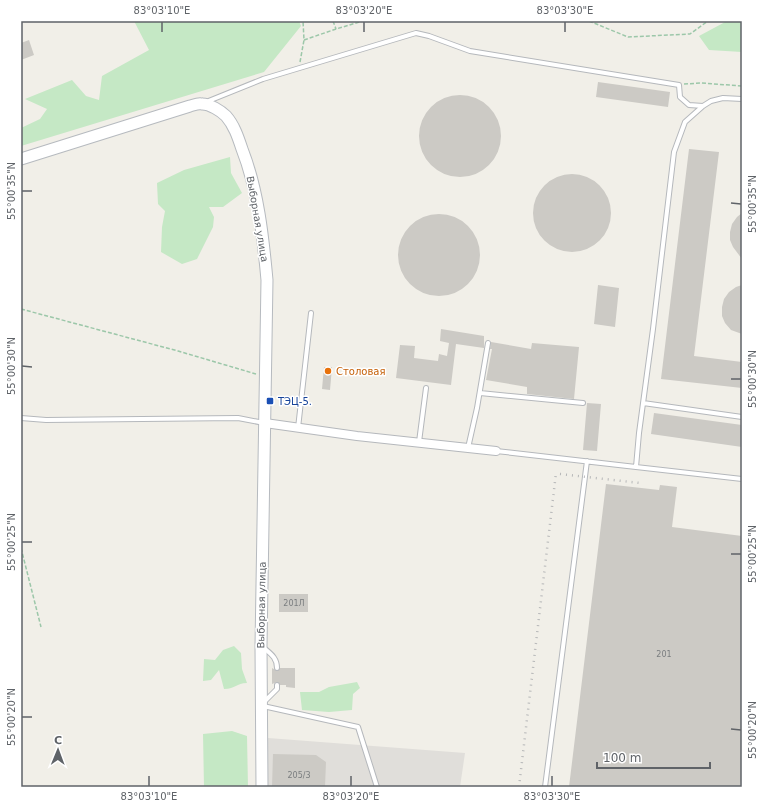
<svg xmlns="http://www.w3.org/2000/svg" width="763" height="808" font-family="'DejaVu Sans',sans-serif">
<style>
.industrial{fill:#e0deda}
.green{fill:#c5e8c5}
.building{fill:#cccac5}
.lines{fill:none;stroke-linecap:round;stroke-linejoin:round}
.service-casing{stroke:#b5b8bc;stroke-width:6}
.minor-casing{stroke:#b5b8bc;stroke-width:10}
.secondary-casing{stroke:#b6babf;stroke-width:13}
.path{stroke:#9cc7a9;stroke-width:1.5;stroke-dasharray:4 2;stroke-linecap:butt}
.service{stroke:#fff;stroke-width:4}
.minor{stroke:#fff;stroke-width:8}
.secondary{stroke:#fff;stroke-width:11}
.rail{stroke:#b6b7b8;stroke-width:2.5;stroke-dasharray:1 5;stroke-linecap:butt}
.ticks{fill:none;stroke:#5f6368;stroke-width:1.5}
.food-dot{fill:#e8710a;stroke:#fff;stroke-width:1.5}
.transit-dot{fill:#1a4fb4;stroke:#fff;stroke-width:1.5}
.labels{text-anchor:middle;stroke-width:3;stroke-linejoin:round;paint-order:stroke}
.number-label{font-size:8px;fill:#7a7d7f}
.street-label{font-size:10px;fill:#5f6368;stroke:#fff}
.food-label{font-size:10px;fill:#c56008;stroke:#fff;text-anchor:start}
.transit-label{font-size:10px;fill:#164399;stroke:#fff;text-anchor:start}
.neatline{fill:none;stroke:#5f6368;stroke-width:1.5}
.ticks-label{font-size:10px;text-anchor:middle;fill:#5f6368}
</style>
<rect width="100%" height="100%" fill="#f1efe8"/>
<path class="industrial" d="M268 738 465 753 460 787H267Z"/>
<path class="green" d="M134 21H299L301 26 264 72 21 146V128L40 119 47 109 25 99 72 80 86 96 99 100 102 76 149 50Z
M727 21H742V52L709 50 699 36Z
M230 157 231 173 242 193 223 207H209L214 217 213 227 197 259 182 264 161 252 162 227 165 211 158 204 157 183 184 170Z
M234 646 241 653 242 669 247 683C236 683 236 689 224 689L219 670 211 680 203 681 204 659 215 660 223 650Z
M357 682 360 688 353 694 352 710 329 712 302 710 300 692H319L329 687Z
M232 731 247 736 248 787H204L203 734Z"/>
<path class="building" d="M29 40 34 55 21 60V43Z
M598 82 670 92 668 107 596 97Z
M419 136a41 41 0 1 1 82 0a41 41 0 1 1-82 0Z
M689 149 719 152 694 356 742 362V388L661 379Z
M533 213a39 39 0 1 1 78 0a39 39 0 1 1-78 0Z
M742 213V259L733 247 730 240V232L732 224 737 217Z
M398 255a41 41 0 1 1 82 0a41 41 0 1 1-82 0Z
M598 285 619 288 615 327 594 324Z
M742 285V334L731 330 725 323 722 316V307L724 299 729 292 736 287Z
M441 329 484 336V348L456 344 451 385 396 378 400 345 415 346 414 358 438 361 439 354 447 356 449 343 440 341Z
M491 342 531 349 532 343 579 347 574 399 527 394V387L486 380 492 349H490Z
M324 367H332L330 390 322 389Z
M587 403 601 404 597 451 583 450Z
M654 413 742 425V447L651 434Z
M606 484 659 490 660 485 677 487 672 527 742 536V773L740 787H569Z
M279 594H308V612H279Z
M272 668 277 671 280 668H295V688L286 687V685H280L277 682 272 684Z
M273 754 316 755 326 762 325 787H272Z"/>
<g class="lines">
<defs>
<path id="service" d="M206 102 263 79 416 33 429 36 470 51 679 85 680 97 689 105 703 106
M480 393 583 403
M643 403 742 417
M21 418 46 420 238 418 264 423
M298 428 311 313
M419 442 426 388
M468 448 477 408 488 343
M496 451 636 467 639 433 653 329 674 152 685 122 703 106 711 101 723 98 742 99
M636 467 742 479
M264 648C271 654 277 658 277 668
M264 702 277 689V685
M263 706 358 727 377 787
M545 787 587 461"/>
<path id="minor" d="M265 423 357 436 496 451"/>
<path id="secondary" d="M21 159 190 106C194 105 198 103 202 104 210 104 221 111 226 116 234 125 238 137 242 149 258 190 263 236 267 280L261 646 262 787"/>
</defs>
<use href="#service" class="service-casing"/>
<use href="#minor" class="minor-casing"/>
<use href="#secondary" class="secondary-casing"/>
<path class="path" d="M333 21 336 29
M589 21 628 37 690 34 708 21
M304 40 336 29 363 21
M300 62 304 40 303 21
M684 84 701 83 742 86
M21 309 178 351 256 374
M21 548 41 627"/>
<use href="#service" class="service"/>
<use href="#minor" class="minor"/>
<use href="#secondary" class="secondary"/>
<path class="rail" d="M560 474 640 483
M519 787 556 473"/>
</g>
<path class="ticks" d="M162 32V22M364 32V22M565 32V22M22 191H32M731 203 741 204M22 366 32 367M731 379H741M22 542H32M731 554H741M22 717H32M731 729 741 730M149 786V776M351 786V776M552 786V776"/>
<circle class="food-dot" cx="328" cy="371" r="4"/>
<rect class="transit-dot" x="266" y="397" width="8" height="8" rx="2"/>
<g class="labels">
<g class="number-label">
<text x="294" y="606">201Л</text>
<text x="664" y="657">201</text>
<text x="299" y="778">205/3</text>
</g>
<g class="street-label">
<text transform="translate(258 219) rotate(80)" y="4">Выборная улица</text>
<text transform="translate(261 605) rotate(-89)" y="4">Выборная улица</text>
</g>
<g class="food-label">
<text x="336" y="375">Столовая</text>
</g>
<g class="transit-label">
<text x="278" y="405">ТЭЦ-5.</text>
</g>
</g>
<rect width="763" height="808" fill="none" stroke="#ffffff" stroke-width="44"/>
<g transform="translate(58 750) rotate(1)" stroke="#ffffff" stroke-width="3" paint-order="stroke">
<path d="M0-3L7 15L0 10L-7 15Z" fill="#5f6368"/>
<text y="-6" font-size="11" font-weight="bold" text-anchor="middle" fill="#5f6368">С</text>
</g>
<path d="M597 762v6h113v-6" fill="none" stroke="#5f6368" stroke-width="2"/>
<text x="603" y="762" font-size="12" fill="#5f6368" stroke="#ffffff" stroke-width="3" paint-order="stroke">100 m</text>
<rect x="22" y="22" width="719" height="764" class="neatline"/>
<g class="ticks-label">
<text x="162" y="14">83°03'10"E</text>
<text x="364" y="14">83°03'20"E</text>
<text x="565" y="14">83°03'30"E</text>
<text transform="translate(11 191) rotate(-90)" y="4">55°00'35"N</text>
<text transform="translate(752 204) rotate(-90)" y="4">55°00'35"N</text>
<text transform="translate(11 366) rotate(-90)" y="4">55°00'30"N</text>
<text transform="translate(752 379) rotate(-90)" y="4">55°00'30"N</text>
<text transform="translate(11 542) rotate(-90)" y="4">55°00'25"N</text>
<text transform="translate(752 554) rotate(-90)" y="4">55°00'25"N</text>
<text transform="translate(11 717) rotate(-90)" y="4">55°00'20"N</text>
<text transform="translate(752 730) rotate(-90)" y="4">55°00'20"N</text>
<text x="149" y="800">83°03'10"E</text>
<text x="351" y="800">83°03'20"E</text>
<text x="552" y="800">83°03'30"E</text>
</g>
</svg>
